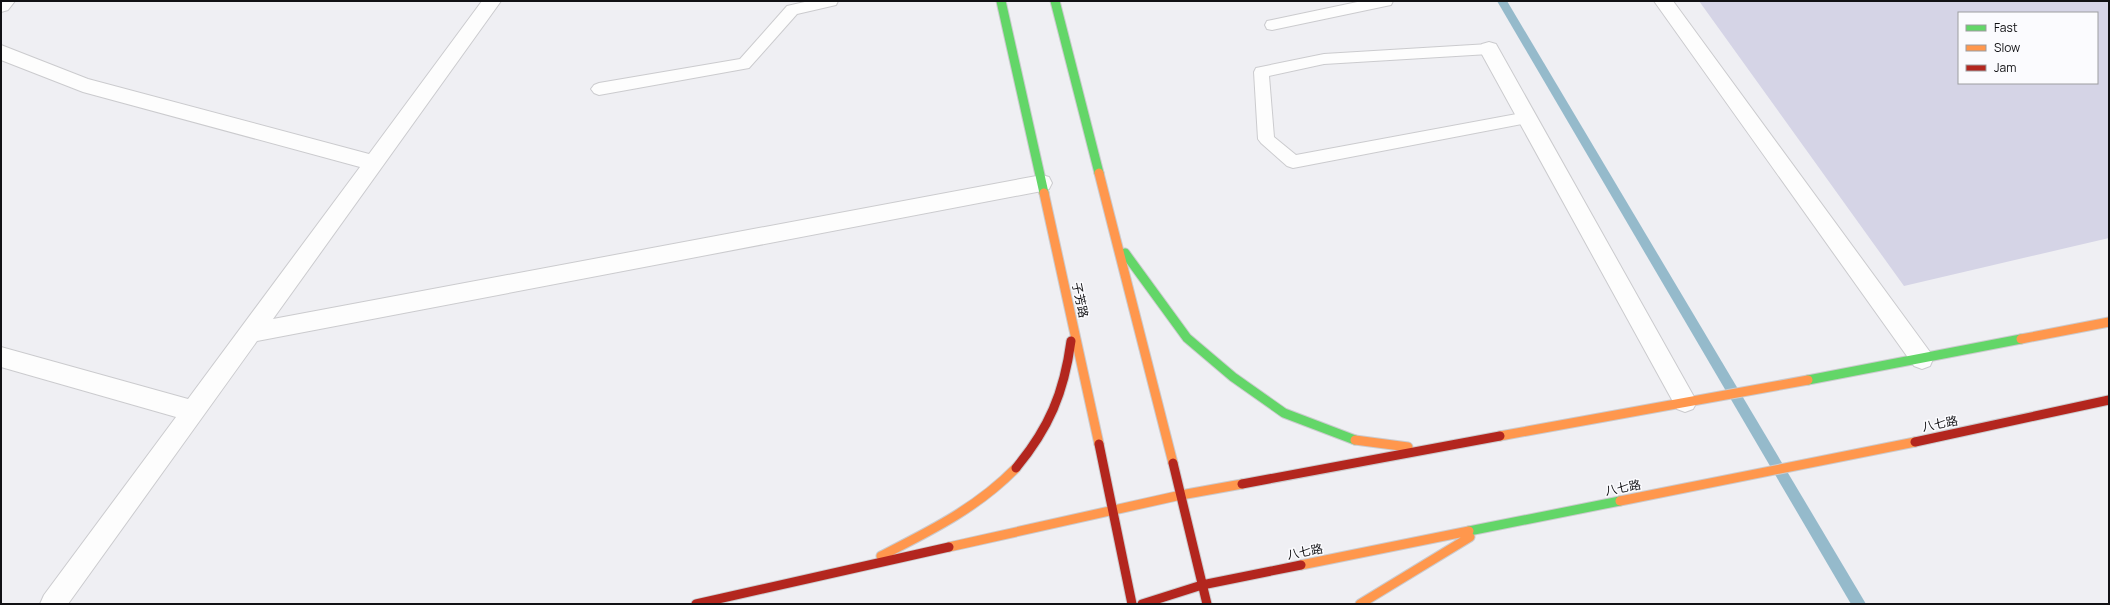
<svg xmlns="http://www.w3.org/2000/svg" width="2110" height="605" font-family="Manrope,'Noto Sans SC',sans-serif">
<style>
.green{fill:#d5d4e6;fill-rule:evenodd}
.lines{fill:none;stroke-linecap:round;stroke-linejoin:round}
.stream{fill:#95bacb;fill-rule:evenodd}
.lane-casing{stroke:#cbcbce;stroke-width:2}
.street-casing{stroke:#cbcbce;stroke-width:2}
.fast-casing{stroke:#cbcbce;stroke-width:11}
.slow-casing{stroke:#cbcbce;stroke-width:11}
.jam-casing{stroke:#cbcbce;stroke-width:11}
.lane{fill:#fdfdfd;fill-rule:evenodd}
.street{fill:#fdfdfd;fill-rule:evenodd}
.fast{stroke:#63d668;stroke-width:9}
.slow{stroke:#ff974d;stroke-width:9}
.jam{stroke:#b3261e;stroke-width:9}
.labels{text-anchor:middle;stroke-width:3;stroke-linejoin:round;paint-order:stroke}
.street-label{font-size:12px;fill:#111114;stroke:#fbfbfe}
</style>
<rect width="100%" height="100%" fill="#efeff3"/>
<path class="green" d="M1699 1H2109V238L1904 286ZM1959 13H2097V83H1959Z"/>
<g class="lines">
<path class="stream" d="M1497 1H1507L1866 604H1851Z"/>
<defs>
<path id="lane" d="M809 1H838L836 5 797 14 749 68 599 95 594 93 591 89 594 85 599 83 740 59 787 6Z
M1362 1H1393L1391 5 1386 6 1272 30 1267 29 1265 25 1267 21 1272 20Z
M1489 44 1494 45 1496 49 1494 53 1489 54 1324 64 1269 76 1274 137 1296 155 1527 112 1532 114 1535 118 1532 122 1293 168 1287 166 1261 143 1258 139 1254 72 1256 68 1324 54Z"/>
<path id="street" d="M1 1H15L8 10 1 12Z
M482 1H501L273 319 1042 175 1049 177 1052 183 1049 189 1042 191 257 341 68 604H40L44 595 176 417 1 367V347L188 399 360 167 83 92 1 60V45L88 79 369 154Z
M1654 1H1673L1930 352 1933 359 1930 366 1922 369 1914 366Z
M1489 42 1496 44 1693 395 1697 402 1693 409 1685 412 1677 409 1479 49 1482 44Z"/>
<path id="fast" d="M1001 1 1044 193
M1055 1 1099 173
M1125 253 1187 338 1233 377 1284 413 1355 440
M1808 380 2021 339
M1469 531 1620 501"/>
<path id="slow" d="M1099 173 1173 463
M1044 193 1099 444
M2021 339 2109 322
M1500 436 1808 380
M1355 440 1408 447
M1620 501 1915 442
M949 547 1181 495 1242 484
M881 556C930 531 977 508 1016 468
M1301 565 1469 531
M1360 604 1470 537"/>
<path id="jam" d="M1915 442 2109 400
M1099 444 1132 604
M1173 463 1207 604
M1016 468C1049 428 1064 393 1071 341
M1242 484 1500 436
M696 604 949 547
M1142 604 1202 585 1301 565"/>
</defs>
<use href="#lane" class="lane-casing"/>
<use href="#street" class="street-casing"/>
<use href="#fast" class="fast-casing"/>
<use href="#slow" class="slow-casing"/>
<use href="#jam" class="jam-casing"/>
<use href="#lane" class="lane"/>
<use href="#street" class="street"/>
<use href="#fast" class="fast"/>
<use href="#slow" class="slow"/>
<use href="#jam" class="jam"/>
</g>
<g class="labels">
<g class="street-label">
<text transform="translate(1080 300) rotate(78)" y="4">子芳路</text>
<text transform="translate(1940 424) rotate(-11)" y="4">八七路</text>
<text transform="translate(1623 488) rotate(-11)" y="4">八七路</text>
<text transform="translate(1305 552) rotate(-11)" y="4">八七路</text>
</g>
</g>
<rect width="2110" height="605" fill="none" stroke="#111114" stroke-width="4"/>
<rect x="1958" y="12" width="140" height="72" fill="#fbfbfe" stroke="#9d9da0"/>
<rect x="1966" y="25" width="20" height="6" fill="#63d668" stroke="#9d9da0"/>
<text x="1994" y="32" font-size="12" fill="#111114">Fast</text>
<rect x="1966" y="45" width="20" height="6" fill="#ff974d" stroke="#9d9da0"/>
<text x="1994" y="52" font-size="12" fill="#111114">Slow</text>
<rect x="1966" y="65" width="20" height="6" fill="#b3261e" stroke="#9d9da0"/>
<text x="1994" y="72" font-size="12" fill="#111114">Jam</text>
</svg>
